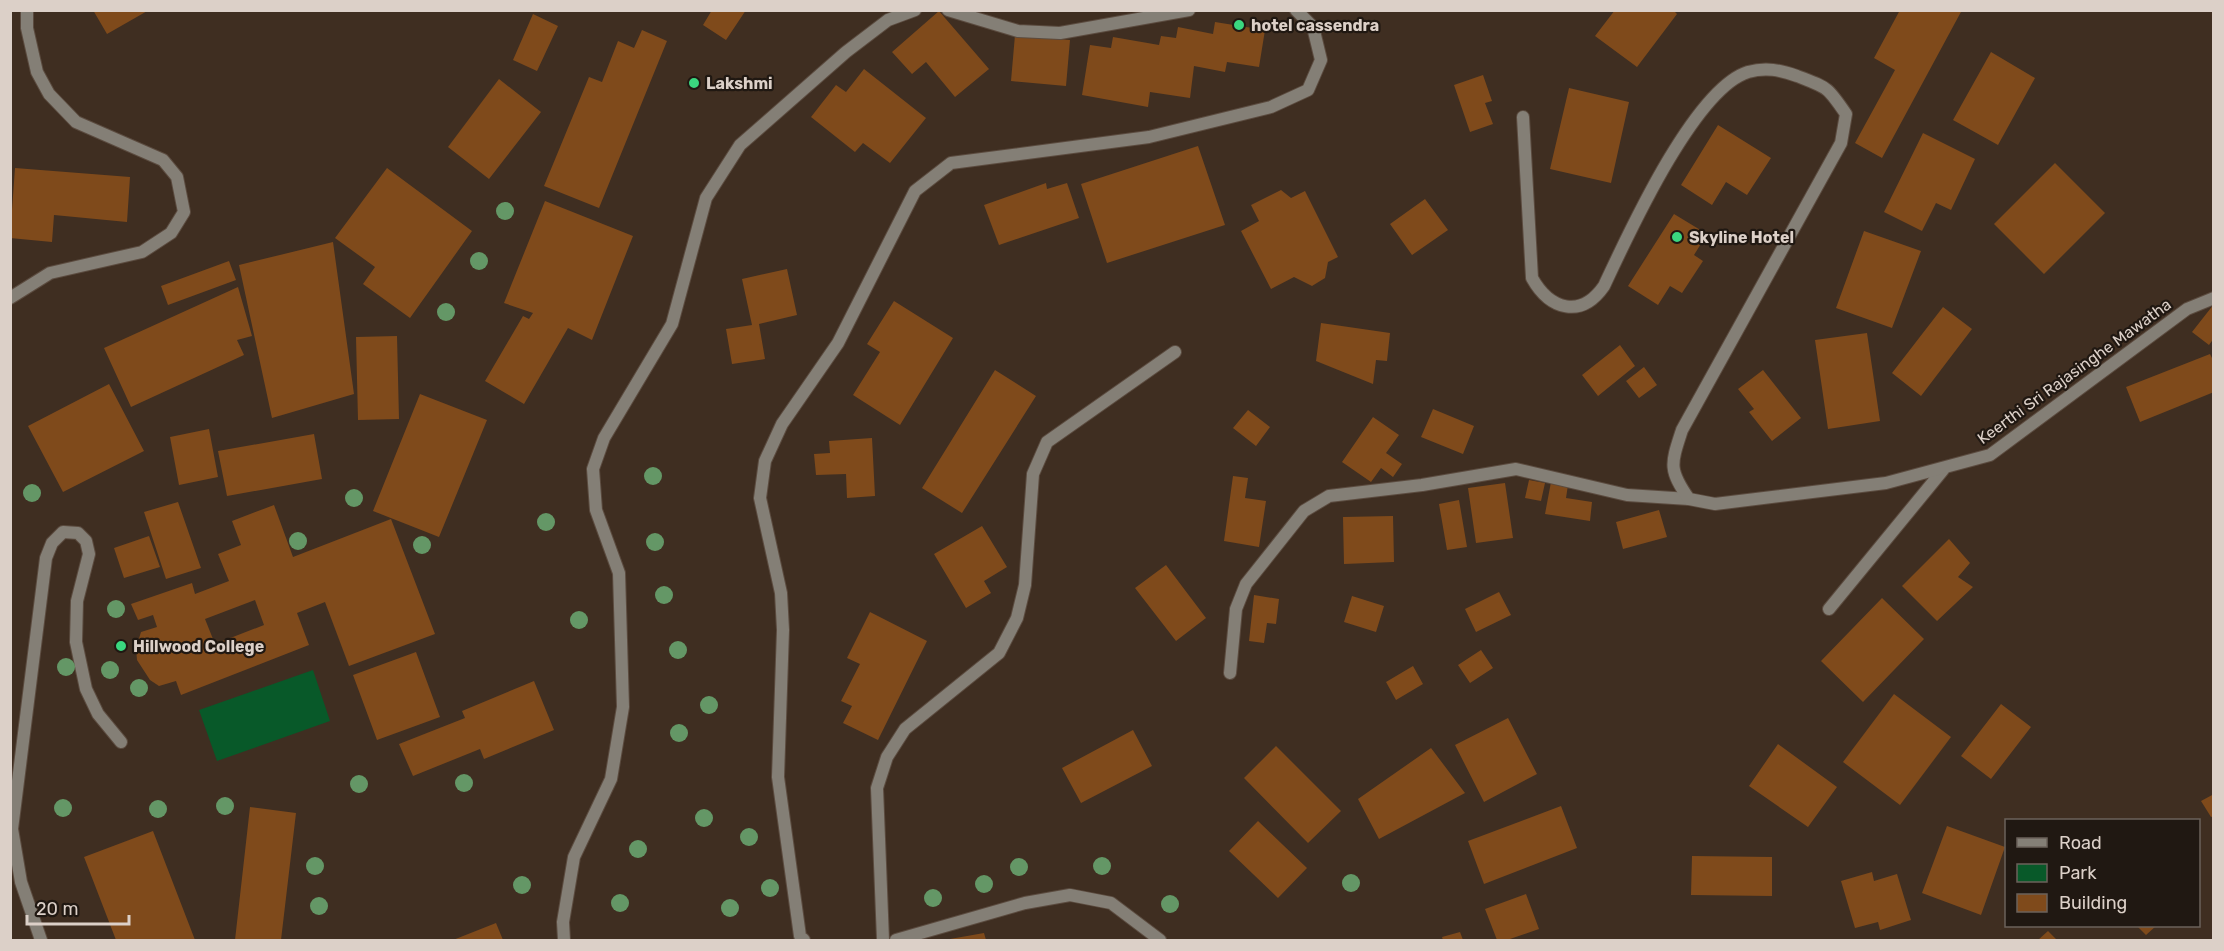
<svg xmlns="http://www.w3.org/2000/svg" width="2224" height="951" font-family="Rubik,sans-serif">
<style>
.green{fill:#085929}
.building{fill:#7f4a1b;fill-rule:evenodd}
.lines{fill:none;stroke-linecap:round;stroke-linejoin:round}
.lane-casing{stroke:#5b4b3f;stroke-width:14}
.street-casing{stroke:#5b4b3f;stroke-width:14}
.lane{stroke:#847f76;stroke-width:12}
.street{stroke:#847f76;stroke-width:12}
.tree{fill:#649766}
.poi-dot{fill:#3ad77f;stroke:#201812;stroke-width:2}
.labels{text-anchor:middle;stroke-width:4.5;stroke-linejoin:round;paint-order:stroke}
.poi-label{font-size:16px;font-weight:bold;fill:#dcd0c8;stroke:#201812;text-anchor:start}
.street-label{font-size:16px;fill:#dcd0c8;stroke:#201812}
</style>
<rect width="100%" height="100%" fill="#3f2e21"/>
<path class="green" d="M313 670 330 721 217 761 199 710Z"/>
<path class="building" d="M93 10H149L107 34Z
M712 10H746L726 40 703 25Z
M1615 10H1673L1677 14 1637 67 1595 36Z
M1900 10H1962L1882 158 1855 143 1895 70 1874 58Z
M939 11 989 69 955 97 926 62 912 74 892 52Z
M533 14 558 26 537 71 513 60Z
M1215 22 1265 30 1259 67 1227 62 1225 72 1194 66 1190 98 1150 92 1148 107 1082 95 1090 45 1111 48 1113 37 1159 45 1161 36 1176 38 1178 27 1213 34Z
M642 30 667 41 599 208 544 186 589 77 602 82 618 41 634 48Z
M1015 35 1070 40 1066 86 1011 81Z
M1991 52 2035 78 1998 145 1953 120Z
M864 69 926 118 890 163 863 143 855 152 811 117 836 85 846 92Z
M1483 75 1492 101 1485 103 1493 124 1470 132 1454 85Z
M499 79 541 112 489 179 448 147Z
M1569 88 1629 102 1611 183 1550 169Z
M1718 125 1771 158 1747 195 1726 182 1712 205 1681 185Z
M1923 133 1975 159 1951 210 1936 203 1922 231 1884 212Z
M1198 146 1225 225 1107 263 1081 184Z
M2055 163 2105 213 2044 274 1994 224Z
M15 168 130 177 127 222 54 215 52 242 10 238Z
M387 168 472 231 410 318 363 284 375 267 335 238Z
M1046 183 1047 189 1067 183 1079 218 999 245 984 205Z
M1281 190 1291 198 1305 191 1338 257 1328 262 1325 278 1312 286 1294 277 1271 289 1241 231 1259 221 1251 205Z
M1425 199 1448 230 1412 255 1390 224Z
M545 201 633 236 592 340 568 328 524 404 485 381 523 316 529 319 533 313 504 303Z
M1674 214 1707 234 1694 255 1703 261 1682 293 1670 286 1658 305 1628 286Z
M1864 231 1921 251 1892 328 1836 308Z
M333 242 354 394 272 418 239 265Z
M229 261 236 280 168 305 161 286Z
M787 269 797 315 759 324 765 359 732 364 726 329 752 325 742 279Z
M238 287 252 336 237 340 244 355 131 407 104 348Z
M894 301 953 338 900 425 853 395 880 352 867 344Z
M2214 304V338L2209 345 2192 332Z
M1943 307 1972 329 1921 396 1892 373Z
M1321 323 1390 333 1387 361 1376 360 1373 384 1316 361Z
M1867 333 1880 421 1828 429 1815 340Z
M397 336 399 419 358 420 356 337Z
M1620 345 1635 366 1598 396 1582 375Z
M2210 354 2214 362V392L2140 422 2126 387Z
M1644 367 1657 385 1639 398 1626 381Z
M995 370 1036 396 962 513 922 488Z
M1763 370 1801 418 1772 441 1749 412 1754 409 1738 389Z
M109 384 144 451 63 492 28 426Z
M420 394 487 420 439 537 373 511Z
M1433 409 1474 426 1463 454 1421 437Z
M1248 410 1270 427 1256 446 1233 428Z
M1373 417 1399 435 1386 453 1402 464 1393 477 1381 468 1371 482 1342 462Z
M209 429 218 477 179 485 170 437Z
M314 434 322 479 227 496 218 451Z
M872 438 875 496 847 498 846 474 816 475 814 454 830 453 829 441Z
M1233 476 1248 478 1245 498 1266 501 1259 547 1224 541Z
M1529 480 1545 483 1541 501 1525 498Z
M1551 482 1568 485 1566 498 1592 502 1590 521 1545 514Z
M1505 483 1513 538 1476 543 1468 488Z
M1459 500 1467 547 1447 550 1439 504Z
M178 502 201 568 166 579 144 512Z
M274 505 293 557 391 519 435 634 349 666 325 602 297 613 309 645 181 695 176 681 159 686 150 680 137 660 136 648 141 632 157 627 153 615 138 620 131 604 192 583 195 594 229 581 218 554 241 545 232 521ZM255 600 264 625 215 644 205 619Z
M1659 510 1667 537 1623 549 1616 522Z
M1393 516 1394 562 1344 564 1343 517Z
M982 526 1007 567 984 581 991 593 966 608 934 554Z
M149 536 160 567 124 578 114 548Z
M1949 539 1970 563 1958 577 1973 587 1937 621 1902 586Z
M1166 565 1206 618 1176 641 1135 588Z
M1499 592 1511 615 1476 632 1465 609Z
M1254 595 1279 599 1276 624 1267 623 1264 643 1249 641Z
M1352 596 1384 606 1376 632 1344 622Z
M1882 598 1924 639 1863 702 1821 661Z
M870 612 927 641 878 740 843 723 852 706 841 701 860 664 847 658Z
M1481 650 1493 668 1470 683 1458 665Z
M416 652 440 717 377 740 353 675Z
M1413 666 1423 684 1396 700 1386 682Z
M534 681 554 730 484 759 480 749 413 776 399 744 465 718 462 711Z
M1894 694 1951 737 1900 805 1843 762Z
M2001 704 2031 727 1991 779 1961 756Z
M1508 718 1537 774 1484 802 1455 745Z
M1133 730 1152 766 1081 803 1062 768Z
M1778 744 1837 787 1808 827 1749 786Z
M1276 746 1341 811 1308 843 1244 778Z
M1431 748 1465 793 1379 839 1358 799Z
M2214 794V816L2211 817 2201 801Z
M1561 806 1577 848 1484 884 1468 841Z
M250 807 296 813 281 940H235Z
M1258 821 1307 868 1278 898 1229 851Z
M1947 826 2005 847 1981 915 1922 893Z
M153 831 195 940H116L84 857Z
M1692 856 1772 857V896L1691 895Z
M1872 872 1874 881 1897 874 1911 920 1880 930 1878 922 1855 928 1841 881Z
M1526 894 1539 929 1507 940H1497L1485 909Z
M496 923 503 940H453Z
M2137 926H2156L2146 935Z
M2048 931 2057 940H2038Z
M1460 932 1463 940H1443L1442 937Z
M984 933 986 940H950V939Z"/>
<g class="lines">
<defs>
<path id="lane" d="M1829 609 1943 470
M1230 673 1236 609 1246 584 1304 511 1329 496 1422 485 1516 469 1627 495 1689 499
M41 940 21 882 12 829 46 558 52 543 63 532 78 533 86 541 89 554 77 601 76 642 86 689 98 714 121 742"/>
<path id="street" d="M948 10 1018 31 1060 33 1189 10
M1523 117 1532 278C1550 310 1581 319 1604 286 1628 235 1694 89 1748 72 1766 67 1780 70 1797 76 1828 88 1827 86 1846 114L1841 143 1682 430C1671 464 1668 469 1689 499L1715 504 1886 483 1990 455 2187 309 2214 298
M10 298 50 273 142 252 171 233 184 212 177 177 163 160 76 122 49 94 37 72 27 28V10
M564 940 563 922 574 857 611 779 623 707 619 573 596 510 593 469 604 438 672 324 706 198 740 145 846 52 888 20 915 10
M804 940 800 936 778 777 783 630 781 593 760 498 765 461 782 424 838 343 915 191 951 163 1149 137 1271 107 1308 90 1321 60 1313 27 1296 10
M883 940 877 788 887 757 905 729 999 653 1017 618 1025 585 1033 474 1047 442 1175 352
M896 940 1025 903 1070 895 1111 903 1160 940"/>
</defs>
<use href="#lane" class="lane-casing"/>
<use href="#street" class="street-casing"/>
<use href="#lane" class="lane"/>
<use href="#street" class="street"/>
</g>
<g class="tree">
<circle cx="505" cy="211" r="9"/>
<circle cx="479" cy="261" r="9"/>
<circle cx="446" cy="312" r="9"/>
<circle cx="653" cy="476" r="9"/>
<circle cx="32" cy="493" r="9"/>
<circle cx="354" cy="498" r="9"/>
<circle cx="546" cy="522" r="9"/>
<circle cx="298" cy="541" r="9"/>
<circle cx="655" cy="542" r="9"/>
<circle cx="422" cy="545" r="9"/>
<circle cx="664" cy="595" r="9"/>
<circle cx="116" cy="609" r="9"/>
<circle cx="579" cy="620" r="9"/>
<circle cx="678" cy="650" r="9"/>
<circle cx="66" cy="667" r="9"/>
<circle cx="110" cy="670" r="9"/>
<circle cx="139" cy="688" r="9"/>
<circle cx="709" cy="705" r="9"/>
<circle cx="679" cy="733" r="9"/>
<circle cx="464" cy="783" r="9"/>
<circle cx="359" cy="784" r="9"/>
<circle cx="225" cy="806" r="9"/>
<circle cx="63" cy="808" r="9"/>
<circle cx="158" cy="809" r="9"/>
<circle cx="704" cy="818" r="9"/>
<circle cx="749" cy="837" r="9"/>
<circle cx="638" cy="849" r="9"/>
<circle cx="315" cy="866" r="9"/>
<circle cx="1102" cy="866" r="9"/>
<circle cx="1019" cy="867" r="9"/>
<circle cx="1351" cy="883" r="9"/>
<circle cx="984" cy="884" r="9"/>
<circle cx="522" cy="885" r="9"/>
<circle cx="770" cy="888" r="9"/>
<circle cx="933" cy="898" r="9"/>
<circle cx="620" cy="903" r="9"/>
<circle cx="1170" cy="904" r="9"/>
<circle cx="319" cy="906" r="9"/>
<circle cx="730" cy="908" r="9"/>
</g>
<g class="poi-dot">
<circle cx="1239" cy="25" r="6"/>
<circle cx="694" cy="83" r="6"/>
<circle cx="1677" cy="237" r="6"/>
<circle cx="121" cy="646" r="6"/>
</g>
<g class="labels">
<g class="poi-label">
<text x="1251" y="31">hotel cassendra</text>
<text x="706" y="89">Lakshmi</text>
<text x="1689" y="243">Skyline Hotel</text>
<text x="133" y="652">Hillwood College</text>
</g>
<g class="street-label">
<text transform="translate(2074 371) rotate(-36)" y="6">Keerthi Sri Rajasinghe Mawatha</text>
</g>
</g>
<rect width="2224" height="951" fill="none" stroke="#dcd0c8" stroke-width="24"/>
<rect x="2005" y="819" width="195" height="108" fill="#201812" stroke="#6b625b" stroke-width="1.5"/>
<rect x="2017" y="838" width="30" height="9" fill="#847f76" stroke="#6b625b" stroke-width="1.5"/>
<text x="2059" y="849" font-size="18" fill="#dcd0c8">Road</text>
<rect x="2017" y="864" width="30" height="18" fill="#085929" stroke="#6b625b" stroke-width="1.5"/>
<text x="2059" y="879" font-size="18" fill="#dcd0c8">Park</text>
<rect x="2017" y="894" width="30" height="18" fill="#7f4a1b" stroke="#6b625b" stroke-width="1.5"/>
<text x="2059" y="909" font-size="18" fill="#dcd0c8">Building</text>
<path d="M27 915v9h102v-9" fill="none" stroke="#dcd0c8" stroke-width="3"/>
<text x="36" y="915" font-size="18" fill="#dcd0c8" stroke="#201812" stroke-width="4.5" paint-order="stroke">20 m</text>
</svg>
